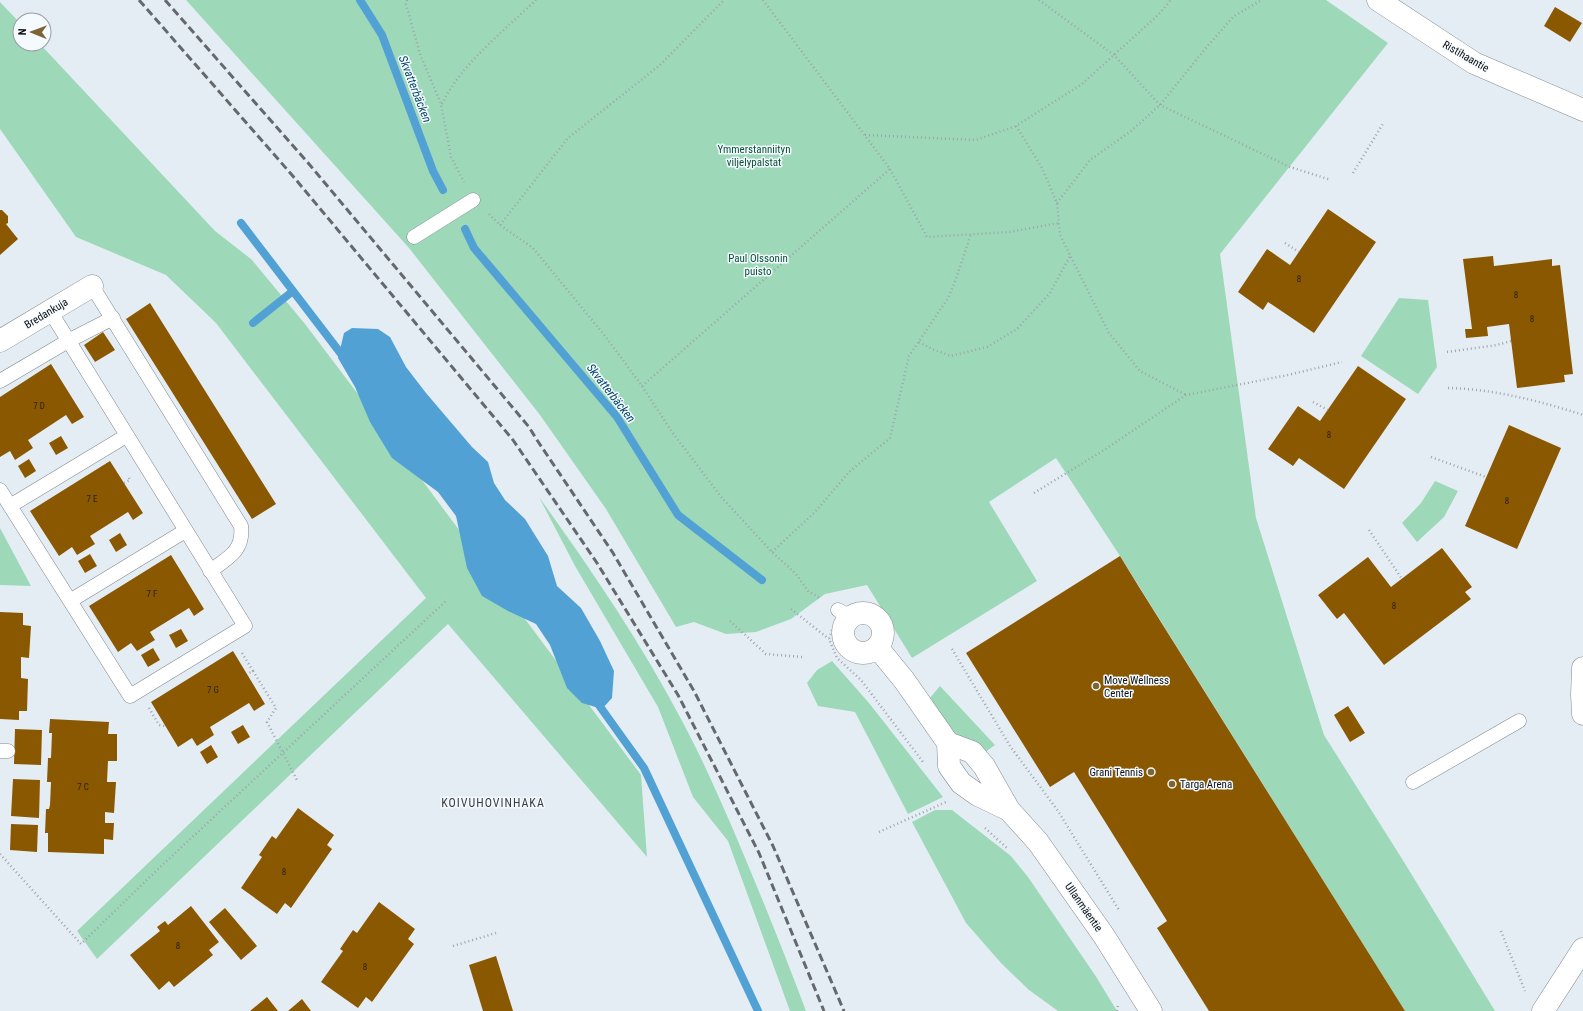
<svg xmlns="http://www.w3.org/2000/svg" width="1583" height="1011" font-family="'Roboto Condensed',sans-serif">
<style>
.green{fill:#9dd9b9}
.water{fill:#52a1d4}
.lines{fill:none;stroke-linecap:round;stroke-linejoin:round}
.stream{stroke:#52a1d4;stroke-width:8}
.building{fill:#8b5802}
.service-casing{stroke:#82898f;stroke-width:15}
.minor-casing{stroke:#82898f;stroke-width:23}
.tertiary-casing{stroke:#82898f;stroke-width:23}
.path{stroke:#9ea4aa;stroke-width:2.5;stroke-dasharray:1 3;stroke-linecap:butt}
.service{stroke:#fff;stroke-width:14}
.minor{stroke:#fff;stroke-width:22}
.tertiary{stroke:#fff;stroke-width:22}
.rail{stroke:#64696d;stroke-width:3;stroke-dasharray:8 4;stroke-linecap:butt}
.poi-dot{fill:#7c6535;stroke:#f5fafe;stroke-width:1.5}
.labels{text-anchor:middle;stroke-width:3;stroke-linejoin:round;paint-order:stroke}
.number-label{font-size:9px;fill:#2c220e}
.street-label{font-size:11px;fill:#0d1012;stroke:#f5fafe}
.park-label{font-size:11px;fill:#065134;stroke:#f5fafe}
.poi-label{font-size:11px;fill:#0d1012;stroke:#f5fafe;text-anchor:start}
.water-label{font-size:12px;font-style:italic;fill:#024668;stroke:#f5fafe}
.neighbourhood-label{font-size:12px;letter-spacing:1px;fill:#373d43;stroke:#f5fafe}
</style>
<rect width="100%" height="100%" fill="#e5edf4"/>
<path class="green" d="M186 0H1326L1388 43 1220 254 1256 518 1324 735 1404 862 1495 1011H1405L1120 556 1056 458 989 502 1037 581 912 658 867 585 825 594 791 619 756 632 726 634 694 622 676 627 606 509 540 415 409 248Z
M0 2 20 23V44H40L215 231 251 259 305 324 364 402 641 775 647 857 448 624 97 959 77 931 426 598 216 323 166 275 76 237 0 129Z
M1399 298 1428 300 1437 367 1418 394 1361 356Z
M1435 481 1458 491 1444 517 1417 542 1402 523 1421 503Z
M539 497C590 568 640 641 681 719 699 752 714 786 729 820 756 883 782 947 806 1011H790L728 841 693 797 658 707 575 566Z
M0 528 31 586 0 585Z
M832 661 869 703 943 797 908 814 855 712 818 706 807 683 817 670Z
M940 686 995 745 984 753 965 744 935 717 929 699Z
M935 810H952L1011 856 1028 877 1095 975 1117 1011H1058L1029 990 1001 963 966 923 912 822Z"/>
<path class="water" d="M352 328 378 329 390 337 406 367 426 393 472 447 488 462 494 483 505 500 525 519 548 556 557 586 581 608 600 641 614 671 612 698 602 709 582 703 567 688 550 645 536 624 508 611 482 596 467 568 456 516 438 492 392 458 370 422 355 387 338 358 344 333Z"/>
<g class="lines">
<path class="stream" d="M360 0 382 35 433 171 443 190
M241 223 345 359
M465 229 474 248 617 417 678 515 762 580
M253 323 293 291
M596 701 644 768 758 1011"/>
</g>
<path class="building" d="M1555 7 1582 23 1570 42 1544 26Z
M1328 209 1376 242 1314 333 1268 302 1263 310 1238 292 1267 249 1290 265Z
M0 210H2L8 216V223L6 224 18 239 0 255Z
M1493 256 1494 266 1552 259V266L1560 265 1573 374 1564 375 1565 382 1517 388 1509 324 1487 327 1488 336 1466 338 1465 329H1472L1463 259Z
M150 303 276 504 252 519 126 319Z
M103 332 115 350 95 362 84 345Z
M51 364 84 417 72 424 66 415 28 440 33 448 15 460 10 451 0 457V397Z
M1358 366 1406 399 1344 489 1299 458 1293 466 1268 449 1298 406 1320 421Z
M1509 425 1561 448 1517 549 1465 526Z
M61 436 68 448 56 455 49 443Z
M29 459 36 471 25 478 18 466Z
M110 461 143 513 133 520 128 512 90 536 95 544 77 555 72 547 59 556 30 511Z
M120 533 127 545 116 552 109 540Z
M1442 548 1472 587 1465 592 1471 599 1384 665 1344 613 1337 619 1318 595 1368 557 1391 587Z
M90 554 97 566 85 573 78 561Z
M171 555 204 609 194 616 189 608 150 632 155 640 137 651 131 643 118 652 89 606Z
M1120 556 1139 587 1405 1011H1209L1157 928 1167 921 1074 772 1050 787 966 653Z
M0 612 23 613V625L31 626 29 658 21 657V678L28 679 27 711H19V720L0 719Z
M181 629 188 641 176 648 169 635Z
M153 648 160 660 148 667 141 655Z
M233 651 265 704 254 711 249 703 210 727 214 735 197 746 192 738 178 747 151 702Z
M1348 706 1365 733 1350 742 1334 715Z
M50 719 109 722 108 734H117V761H108L107 782H116L114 813 105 812V823H114L113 840 104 839V854L48 852V833H45L46 809H49L50 805 51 782H47L48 758H51L52 733H49Z
M243 725 250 737 238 744 231 732Z
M15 729 42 730 41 765 14 764Z
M211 745 218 757 207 764 200 752Z
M13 779 40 780 39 818 11 816Z
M298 808 334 835 327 845 332 849 291 908 285 903 277 914 241 888 262 857 259 855 272 836 276 839Z
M11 824 38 825 37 852 10 850Z
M379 902 415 929 408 939 414 944 372 1002 366 997 358 1008 321 982 343 951 340 949 353 930 357 933Z
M191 906 219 942 209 950 213 955 174 987 169 981 159 990 130 955 160 931 157 927 165 921 168 925Z
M225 908 257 946 241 960 209 922Z
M496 956 513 1011H483L469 965Z
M267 997 278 1011H250Z
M302 999 311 1011H288Z"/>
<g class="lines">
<defs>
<path id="service" d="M414 237 473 200
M92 286 241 526C244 551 228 558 210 571
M0 381 68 341 113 318
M0 490 130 696 245 626 50 311
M10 506 126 436
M70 601 185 531
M838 610 851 617
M0 751H8
M1413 782 1519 721"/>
<path id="minor" d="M1378 0 1474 63 1583 110
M0 341 92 286
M1583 668 1582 695 1583 714
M1543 1011 1583 949"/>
<path id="tertiary" d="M843 633a20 20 0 1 1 40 0a20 20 0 1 1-40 0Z
M877 647 904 680 948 743 949 766 961 783 978 795 1009 810
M948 743 972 752 984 766 1009 810 1038 842 1104 936 1151 1011"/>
</defs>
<use href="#service" class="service-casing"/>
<use href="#minor" class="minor-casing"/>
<use href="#tertiary" class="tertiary-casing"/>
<path class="path" d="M407 0 406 4 420 54 441 104 451 157 464 182
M1039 0 1114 55 1160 105 1290 167 1331 180
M442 104C461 64 504 31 536 0
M1016 126 1041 166 1057 203 1060 235 1109 333 1140 371 1186 395
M865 135 976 140 1016 126 1082 84 1158 15 1171 0
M890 169 927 237 1009 232 1059 223
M1353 173 1384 122
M1057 203 1090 160 1131 131 1160 105 1205 49 1234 16 1262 0
M489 214 500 225 533 248 605 336 642 386 672 432 722 498 772 552 796 574 808 591 821 599
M500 225 568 138 660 65 724 0
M1285 243 1299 252
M919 342 932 349 951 356 987 347 1017 329 1050 293 1070 256
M1447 352 1497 345 1511 341
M642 386 890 169 763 0
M1448 388C1494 389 1540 401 1583 415
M1313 402 1328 410
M1431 457 1486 477
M124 483 130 480 129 478
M1034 493 1104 450 1186 395 1288 375 1342 362
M1369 530 1402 579
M772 552 815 512 849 472 890 438 909 356 948 298 956 279 971 234
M791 609 829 639
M730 621 766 654 802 657
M832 630 829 639 837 658 861 680 923 762
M952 649 1010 746 1058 811 1119 910
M242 653 253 671 247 674
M253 671 276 708 267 722 298 782
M149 708 159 725 165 726
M985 828 1008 849
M879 832 946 802
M0 854 81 944 158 869 447 600
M1501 931 1525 991
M453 946 496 933
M1117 1011 1118 1005"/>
<use href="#service" class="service"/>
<use href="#minor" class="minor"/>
<use href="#tertiary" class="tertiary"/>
<path class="rail" d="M139 0 292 175 513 440 597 563 678 695 759 853 824 1011
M165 0 309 164 529 427 537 440 613 553 694 691 773 846 844 1011"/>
</g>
<g class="poi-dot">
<circle cx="1096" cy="686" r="4"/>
<circle cx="1151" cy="772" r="4"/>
<circle cx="1172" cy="784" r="4"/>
</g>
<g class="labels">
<g class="number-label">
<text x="1299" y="282">8</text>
<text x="1516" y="298">8</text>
<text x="1532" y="322">8</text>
<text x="39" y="409">7 D</text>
<text x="1329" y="438">8</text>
<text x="92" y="502">7 E</text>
<text x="1507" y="504">8</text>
<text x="152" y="597">7 F</text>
<text x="1394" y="609">8</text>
<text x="213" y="693">7 G</text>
<text x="83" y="790">7 C</text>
<text x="284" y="875">8</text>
<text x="178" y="949">8</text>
<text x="365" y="970">8</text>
</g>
<g class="street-label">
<text transform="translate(1466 56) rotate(30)" y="4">Ristihaantie</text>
<text transform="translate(46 313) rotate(-31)" y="4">Bredankuja</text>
<text transform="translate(1084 907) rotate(55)" y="4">Ullanmäentie</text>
</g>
<g class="park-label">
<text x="754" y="153">Ymmerstanniityn<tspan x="754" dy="13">viljelypalstat</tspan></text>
<text x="758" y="262">Paul Olssonin<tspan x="758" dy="13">puisto</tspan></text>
</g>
<g class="poi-label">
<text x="1104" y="684">Move Wellness<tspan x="1104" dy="13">Center</tspan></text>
<text x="1143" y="776" text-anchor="end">Grani Tennis</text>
<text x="1180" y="788">Targa Arena</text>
</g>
<g class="water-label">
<text transform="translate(415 89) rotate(69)" y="4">Skvatterbäcken</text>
<text transform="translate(611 393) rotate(52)" y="4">Skvatterbäcken</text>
</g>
<g class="neighbourhood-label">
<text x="493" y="807">KOIVUHOVINHAKA</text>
</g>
</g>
<g transform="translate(32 32) rotate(271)"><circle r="19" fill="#f5fafe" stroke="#989ca0"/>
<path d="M0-3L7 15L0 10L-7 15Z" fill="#7c6535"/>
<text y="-6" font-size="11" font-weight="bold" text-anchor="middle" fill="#0d1012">N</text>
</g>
</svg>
